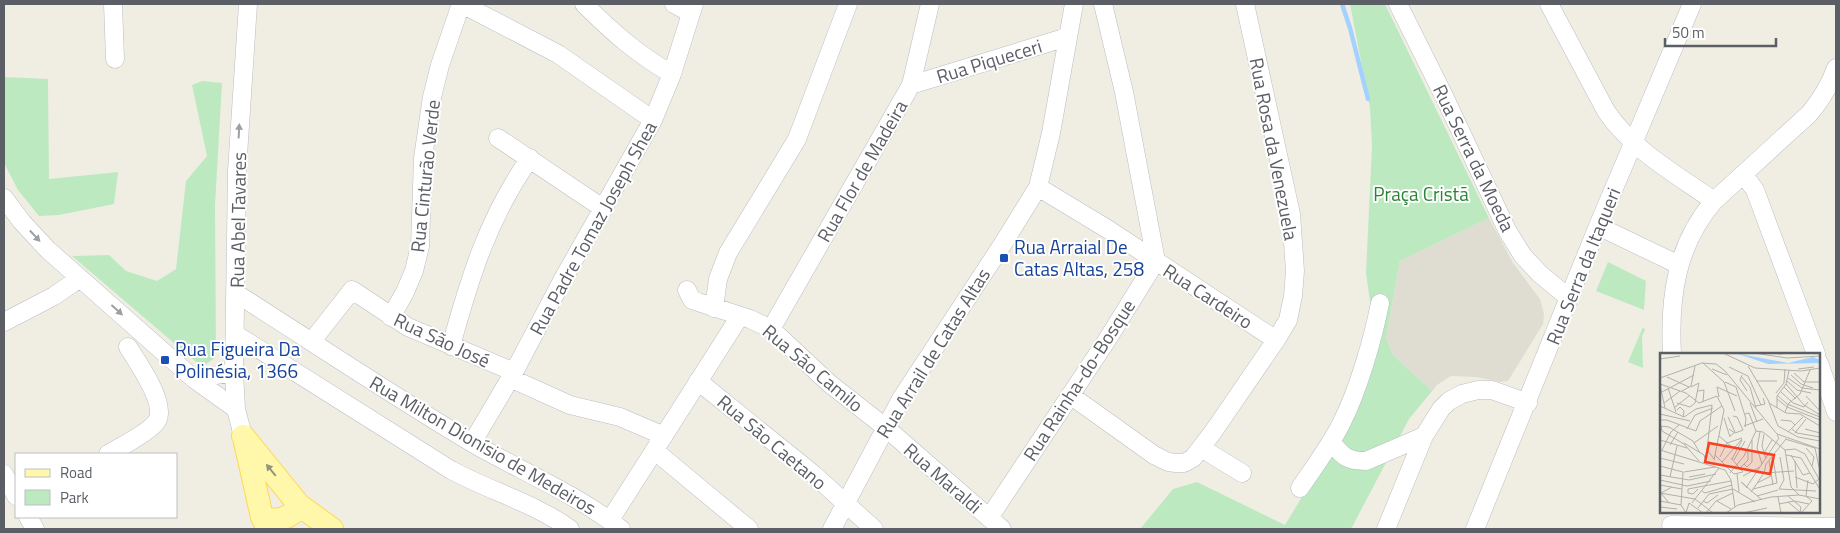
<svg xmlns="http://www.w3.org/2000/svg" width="1840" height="533" font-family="'Titillium Web',sans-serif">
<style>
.education{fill:#dfddd2}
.green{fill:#bde9c1}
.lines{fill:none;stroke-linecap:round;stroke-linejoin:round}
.stream{stroke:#a4d1ff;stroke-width:4.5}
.minor-casing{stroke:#bbbdc3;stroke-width:19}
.major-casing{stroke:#fed94e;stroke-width:24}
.minor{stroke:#fff;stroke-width:18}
.major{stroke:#fff7a9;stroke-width:22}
.oneway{fill:#9d9fa3}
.oneway2{fill:#94947d}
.transit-dot{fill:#1a4fb4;stroke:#fff;stroke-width:2}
.labels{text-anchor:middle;stroke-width:4;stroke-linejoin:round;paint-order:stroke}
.street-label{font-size:19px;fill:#5b5f65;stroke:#fff}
.park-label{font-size:19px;fill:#2c8337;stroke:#fff}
.transit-label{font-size:19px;fill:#164399;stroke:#fff;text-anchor:start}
.inset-road{fill:none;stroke:#b0b1ad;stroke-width:1}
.view{fill:#f94020;fill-opacity:0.15;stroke:#f94020;stroke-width:2.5}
.inset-edge{fill:none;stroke:#5b5f65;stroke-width:2.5}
</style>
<rect width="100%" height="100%" fill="#f0eee3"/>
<path class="education" d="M1489 218 1513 263 1540 299 1544 314 1543 324 1508 381 1500 382 1476 377 1451 376 1437 385 1432 391 1393 355 1386 338 1400 261Z"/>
<path class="green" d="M1350 4H1385L1489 218 1400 261 1386 338 1393 355 1432 391 1409 419 1351 529H1140L1173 489 1197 482 1285 525 1355 409 1377 353 1373 348 1372 316 1366 273 1372 146 1370 108Z
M4 77 48 79 49 179 118 172 114 204 59 215 39 216 18 190 4 163Z
M202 81 222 83 215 205 216 357 202 367 72 256 109 255 126 271 157 281 176 269 186 181 207 156 192 85Z
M1608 262 1646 281 1644 310 1596 291Z
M1643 327 1645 330 1642 336 1643 368 1628 362Z"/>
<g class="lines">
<path class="stream" d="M1342 4 1350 28 1368 99"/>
<defs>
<path id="minor" d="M113 4 115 59
M462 4 558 54 653 120
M584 4C611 31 638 55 672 74
M674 4 691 13
M1398 4 1444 96 1507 230 1523 256 1540 274 1569 298
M1549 4 1606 111C1632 150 1676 174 1714 201
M911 85 1067 37
M498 138 604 209
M1744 175 1755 190 1816 354
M1038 187 1109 230 1276 340
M4 198 22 222 48 250 194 379 236 409
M1598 226 1679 265
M687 290 692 300 750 319 771 329 830 384 885 427 1002 529
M237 294C316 344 393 396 474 444 523 472 576 494 621 529
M714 308 718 279 728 253 797 139 848 4
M391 317 405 292 414 271 420 246 423 158 432 97 440 65 461 4
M4 322 54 296 80 278
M771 329 911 85 930 4
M235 334 451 470C490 491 534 503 570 529
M312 341 352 290 408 327 514 372
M451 346C470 277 488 218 530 158
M1672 354C1669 298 1676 245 1714 201L1809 114C1821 100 1830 85 1836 68
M1819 363 1836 412
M510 378 570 405 620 417 664 436
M194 379 234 372
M698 381 813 474 874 529
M1070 395 1154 455 1168 462 1176 463H1184L1193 458 1213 432 1276 340 1288 320 1293 296 1295 271 1291 214 1245 4
M243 436 236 409 234 372 237 171 248 4
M1331 442C1343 456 1346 461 1366 461L1424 436
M472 443 514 372 563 279 653 120 672 74 694 4
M1201 448 1242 473
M655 451 749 529
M108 454C119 448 151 431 157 421 167 403 138 363 128 347
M4 474 16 496
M1300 488C1314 467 1330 446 1341 424 1358 391 1373 339 1380 303
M28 517 35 529
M989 518 1107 340 1156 261 1124 92 1103 4
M610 520 740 316
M1671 525 1836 527
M832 529 901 399 1004 242 1038 187 1051 133 1074 4
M1386 529 1424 436 1441 409 1449 401 1462 394 1478 390H1492L1528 403
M1475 529 1598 226 1692 4"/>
<path id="major" d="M243 436 299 505 332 529
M245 442 262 517 268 529
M262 517C276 523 292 518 299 505"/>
</defs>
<use href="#minor" class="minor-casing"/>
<use href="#major" class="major-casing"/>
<use href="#minor" class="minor"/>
<use href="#major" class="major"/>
</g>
<defs><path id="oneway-solid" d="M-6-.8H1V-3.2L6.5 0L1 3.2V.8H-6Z" transform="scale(1.25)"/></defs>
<g class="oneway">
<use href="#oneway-solid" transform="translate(239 131) rotate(-87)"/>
<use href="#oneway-solid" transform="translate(35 236) rotate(47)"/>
<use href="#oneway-solid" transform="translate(117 310) rotate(42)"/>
</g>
<use class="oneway2" href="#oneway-solid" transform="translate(271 470) rotate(-129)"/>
<g class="transit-dot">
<rect x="999" y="253" width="10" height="10" rx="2.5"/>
<rect x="160" y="355" width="10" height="10" rx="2.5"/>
</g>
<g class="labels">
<g class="street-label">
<text transform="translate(989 61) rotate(-17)" y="7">Rua Piqueceri</text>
<text transform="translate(1274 149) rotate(79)" y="7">Rua Rosa da Venezuela</text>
<text transform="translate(1474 158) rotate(64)" y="7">Rua Serra da Moeda</text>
<text transform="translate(862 171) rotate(-60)" y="7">Rua Flor de Madeira</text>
<text transform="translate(425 176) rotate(-84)" y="7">Rua Cinturão Verde</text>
<text transform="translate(238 220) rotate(-89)" y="7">Rua Abel Tavares</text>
<text transform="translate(593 228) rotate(-61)" y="7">Rua Padre Tomaz Joseph Shea</text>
<text transform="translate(1583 266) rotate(-68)" y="7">Rua Serra da Itaqueri</text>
<text transform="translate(1208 296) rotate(33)" y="7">Rua Cardeiro</text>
<text transform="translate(442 340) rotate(25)" y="7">Rua São José</text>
<text transform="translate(933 353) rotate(-58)" y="7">Rua Arrail de Catas Altas</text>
<text transform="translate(813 368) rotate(40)" y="7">Rua São Camilo</text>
<text transform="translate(1079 380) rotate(-57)" y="7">Rua Rainha-do-Bosque</text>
<text transform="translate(772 442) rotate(40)" y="7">Rua São Caetano</text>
<text transform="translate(483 445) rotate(30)" y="7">Rua Milton Dionísio de Medeiros</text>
<text transform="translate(943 478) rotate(41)" y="7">Rua Maraldi</text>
</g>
<g class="park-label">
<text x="1421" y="201">Praça Cristã</text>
</g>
<g class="transit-label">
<text x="1014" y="254">Rua Arraial De<tspan x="1014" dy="22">Catas Altas, 258</tspan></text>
<text x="175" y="356">Rua Figueira Da<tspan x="175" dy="22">Polinésia, 1366</tspan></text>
</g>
</g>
<g transform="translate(1660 353)">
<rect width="160" height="160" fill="#f0eee3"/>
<path d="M75 0 128 10 153 4 160 7V10L108 11Z" fill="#a4d1ff"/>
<path class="inset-road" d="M63 0 95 15 141 18 160 15M94 0 127 5 160 3M118 1 136 0M0 6 20 3M43 10 64 29 75 58M88 13 108 47 118 73 138 84 160 88M69 14 88 23 101 52M52 16 67 22M138 16 154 14M134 20 144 29H160M82 22 80 27 87 38M131 22 141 31 153 35M81 23 90 34 96 55M7 24 29 34M0 25 42 10 56 11 65 18 117 81 160 96M128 25 142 35 160 37M96 28H117M127 28 137 37 151 40M65 29 76 34 86 66 85 74M0 31 26 40 39 50 57 43M126 31 144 52 160 62M0 32 5 55M124 34 136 46M8 35 16 59M22 38 31 33 35 13M38 38 44 37 43 49M121 39 133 50 144 54 148 49M0 40 34 22M116 40 124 30 125 16M117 42 127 51 160 64M146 43 160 58M59 44 57 34 77 43M117 46 127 54 160 67M4 50 20 38M17 50 30 54 35 50 39 30 31 34M90 50 97 69M109 50 126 60 140 61 160 73M0 53 24 64 36 56 52 52 47 97 54 106M96 53 105 51 103 45M15 54 29 43M117 55V43L126 31 129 17M17 57 20 54 24 58 23 64M125 59 129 50 140 41 150 17M0 61 30 68M85 61 89 60 96 78M68 64 75 79 70 83M64 65 70 84M0 67H7L36 78 40 68 62 53M121 67 131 68 135 72M1 73 2 78 24 91 39 108M1 73 9 74 33 88 40 100M84 73 103 66M27 76 35 62 53 55M69 76 75 80 83 77 77 64 73 63M132 76 137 80 160 84M145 76 160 80M96 78 103 79 125 97 131 134 139 142M100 79 97 95 102 111M128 79 143 64M135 80 146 66M104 81 102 93 106 106M59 83 73 95M125 86 155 95 159 114M0 87 27 95M24 90 44 102 47 111M34 90 58 73M10 92 18 79M146 95 154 104 152 113M0 97 65 117 71 127 75 154M2 97 11 79 19 72M125 97 135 96 145 101 159 126 153 131 135 124M104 100 112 87M55 102 74 121 83 119 71 105M126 102 141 105 159 135M131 102 143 122 150 120M60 104 67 90 82 85M0 105 24 111M72 106 82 87M54 107 64 57 57 43M74 107 85 88M109 108 113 132M135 108 137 135M62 109 82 86M84 111 87 114 92 109V87M0 113 23 119M80 115 88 107V96M23 119 21 152 26 160M24 119 55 114M70 120 84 103 96 78M104 120 134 118M77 121 79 139M0 122 29 127 56 121M83 123 100 114M10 124 17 93M29 124 45 121M0 127 27 133 51 128M97 130 111 123M0 132 22 136M87 134 81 129 102 147M86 135 119 85 117 82M28 136 71 128M28 136V140L33 141 38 136M93 136 117 130 113 105M119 136 156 138M119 136 124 127 120 104M42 138 45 140 72 132M91 139 104 120 106 111 126 86M0 140 35 146 53 160M97 143 118 137M128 143 141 154 140 160M146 143 148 127M118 144 121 160M0 148 21 152M43 148 47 150 58 142M57 148 71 156M128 149 140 159M9 150 1 140 12 134M32 150 59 115M119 151 134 148 149 151M0 154 17 156M38 155 49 141 73 136 95 149M142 159 152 148 147 144M26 160 29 150 43 160M46 160 56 148 73 140M66 160 78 152 111 144 139 142 160 146M83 160 107 155"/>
<path class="view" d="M49 90 114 102 110 121 45 109Z"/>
<rect width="160" height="160" class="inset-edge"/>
</g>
<rect width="1840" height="533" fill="none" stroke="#5b5f65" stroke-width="10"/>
<rect x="15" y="453" width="162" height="65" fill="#ffffff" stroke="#bdbfc1"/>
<rect x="25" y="469" width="25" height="8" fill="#fff7a9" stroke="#bdbfc1"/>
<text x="60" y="478" font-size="15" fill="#5b5f65">Road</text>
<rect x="25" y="490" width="25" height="15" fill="#bde9c1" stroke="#bdbfc1"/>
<text x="60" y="503" font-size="15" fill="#5b5f65">Park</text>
<path d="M1665 38v8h111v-8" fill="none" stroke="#5b5f65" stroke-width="2.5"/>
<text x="1672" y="38" font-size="15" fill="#5b5f65" stroke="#ffffff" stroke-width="4" paint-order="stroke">50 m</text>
</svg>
